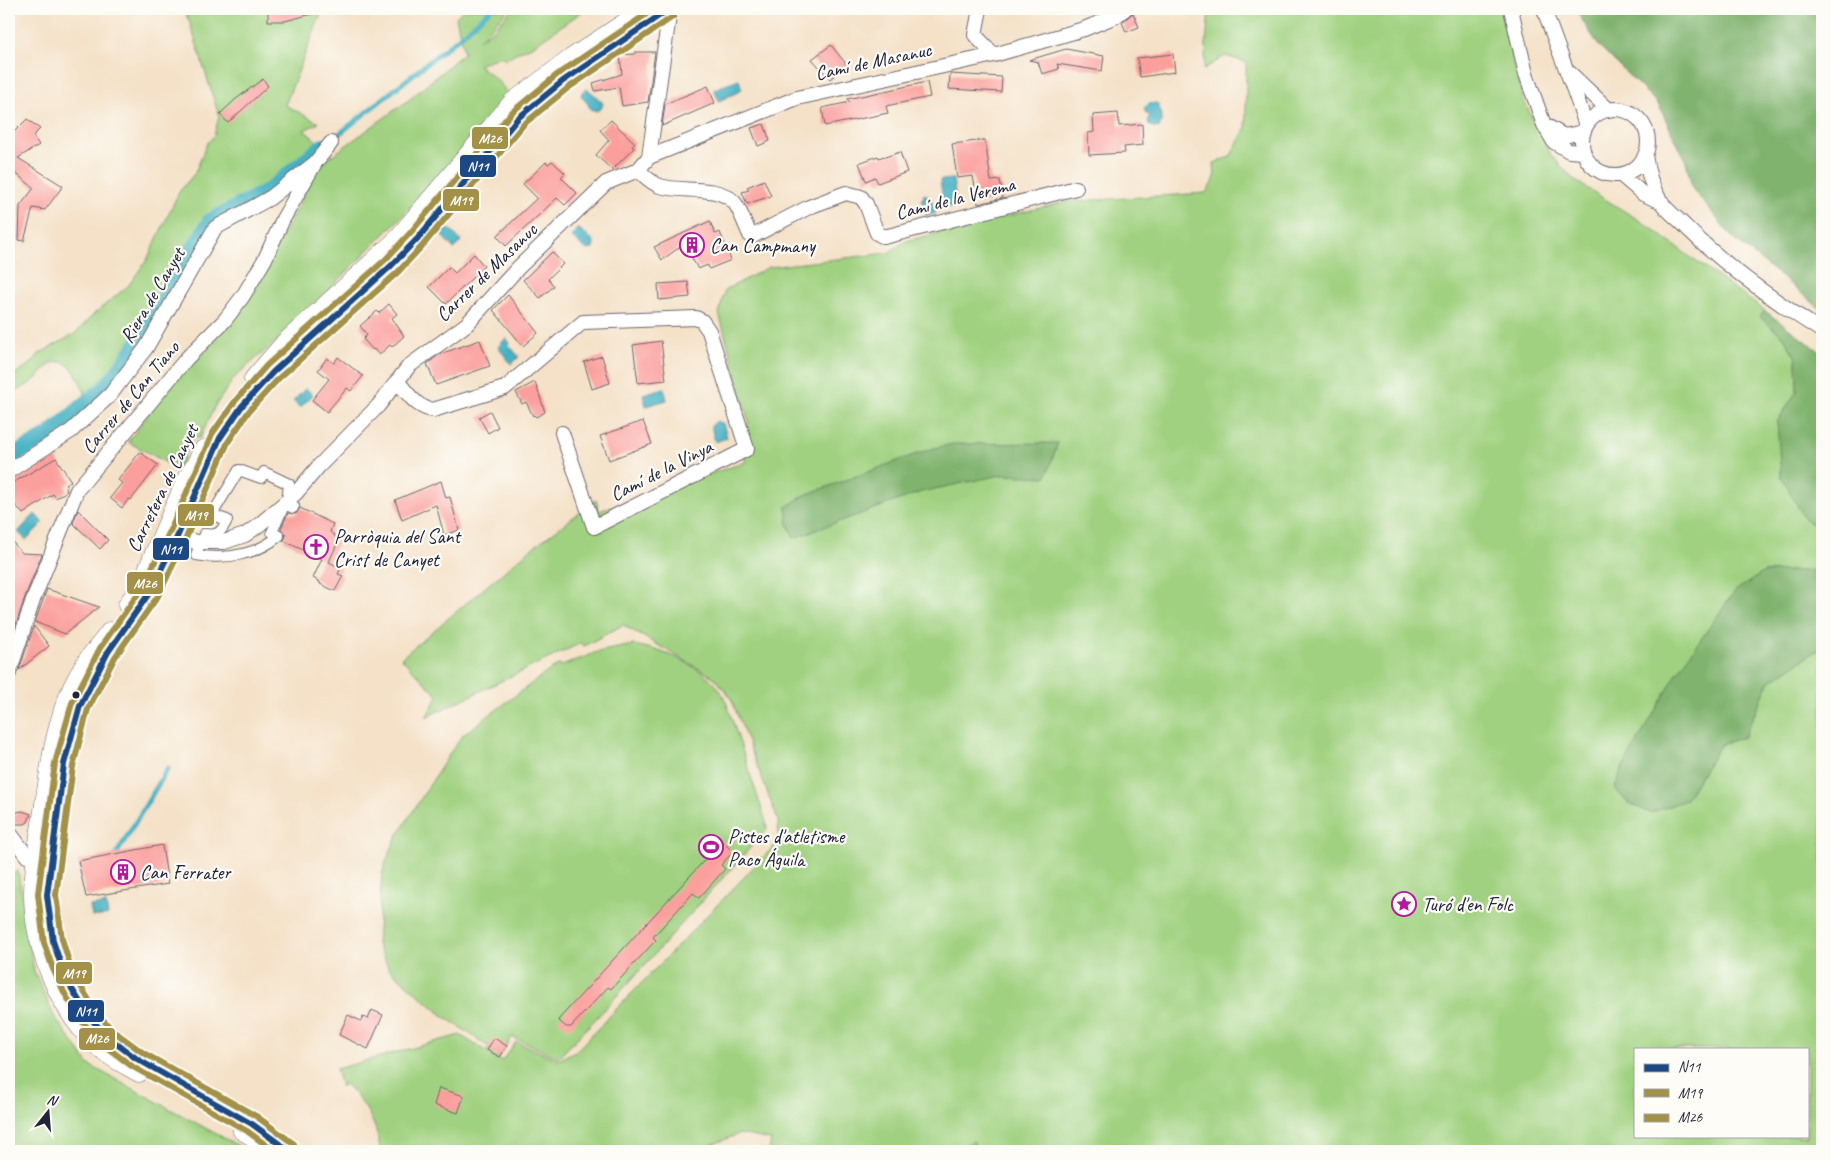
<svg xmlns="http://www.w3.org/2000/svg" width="1831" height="1160" font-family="Caveat,sans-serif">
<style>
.green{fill:#a0d180;stroke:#617a5e;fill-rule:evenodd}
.forest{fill:#80b36e;stroke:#516a54}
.water{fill:#45b1c3;stroke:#346a7f}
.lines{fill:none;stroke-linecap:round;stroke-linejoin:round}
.stream{stroke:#45b1c3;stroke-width:5}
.canal{stroke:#45b1c3;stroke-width:16}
.building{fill:#fb9f9c}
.pedestrian-casing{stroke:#6c656c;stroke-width:12}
.minor-casing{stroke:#6c656c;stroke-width:16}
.tertiary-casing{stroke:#6c656c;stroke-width:19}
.pedestrian{stroke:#fff;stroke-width:10}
.minor{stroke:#fff;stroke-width:14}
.tertiary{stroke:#fff;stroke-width:18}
.bus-1-casing{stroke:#fdfcf7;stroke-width:10}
.bus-2-casing{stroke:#fdfcf7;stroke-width:10}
.bus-3-casing{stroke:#fdfcf7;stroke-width:10}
.bus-1{stroke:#1c4883;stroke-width:6}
.bus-2{stroke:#a39147;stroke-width:6}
.bus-3{stroke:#a39147;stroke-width:6}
.bus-dot{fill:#22223b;stroke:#fdfcf7;stroke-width:2}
.labels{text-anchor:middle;stroke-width:4.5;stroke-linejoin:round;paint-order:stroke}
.street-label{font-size:20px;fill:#22223b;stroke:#fdfcf7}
.poi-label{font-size:20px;fill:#22223b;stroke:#fdfcf7;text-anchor:start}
.line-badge{stroke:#fdfcf7;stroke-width:2}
.badge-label{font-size:14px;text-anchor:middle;font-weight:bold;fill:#fff}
</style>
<rect width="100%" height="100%" fill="#fdfcf7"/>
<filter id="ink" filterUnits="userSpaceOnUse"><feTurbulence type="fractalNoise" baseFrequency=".02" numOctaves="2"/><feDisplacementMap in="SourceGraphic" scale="10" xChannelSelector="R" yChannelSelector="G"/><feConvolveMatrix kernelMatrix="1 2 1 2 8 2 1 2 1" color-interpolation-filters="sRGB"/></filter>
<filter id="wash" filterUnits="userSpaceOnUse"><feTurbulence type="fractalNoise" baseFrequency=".0096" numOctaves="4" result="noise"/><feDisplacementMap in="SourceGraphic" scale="20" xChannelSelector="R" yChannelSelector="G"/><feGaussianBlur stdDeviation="1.12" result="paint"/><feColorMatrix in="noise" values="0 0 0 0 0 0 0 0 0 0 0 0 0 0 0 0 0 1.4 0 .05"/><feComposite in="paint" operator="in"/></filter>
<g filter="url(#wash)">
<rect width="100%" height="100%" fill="#f4e1c7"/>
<path class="green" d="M183 9H323L285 105 319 123 304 130 318 142 278 180 208 220 169 285 116 365 101 384 86 396C81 384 72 356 53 363 47 365 44 372 39 376 30 384 19 390 9 396V378L33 362 39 354 76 333 96 312 128 286 147 260 179 192 195 173 207 143 214 136 219 116 190 23Z
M464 9H509L479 40 495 28 512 9H586L534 45 514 54 505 60 501 56 478 65C490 74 500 81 509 95L412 206 291 328 235 377 215 406 200 438H193L178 469 128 442 152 409 194 359 246 304 314 175 326 160 410 99 464 53 456 17Z
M1209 9H1500L1523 99 1551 155 1574 180 1650 227 1694 260 1765 311 1759 316 1784 337 1796 358 1797 391 1777 422 1805 519 1822 530V570L1764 572 1685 800 1721 744 1744 737 1769 682 1814 652 1822 649V1151H769L771 1140 739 1134 696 1151H380C378 1125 365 1102 345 1084L341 1087 336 1069 460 1035 502 1061 516 1042 558 1060 577 1050 779 841 778 820 731 698 715 678 623 625 584 646 581 643 426 717 438 696 401 658 531 549 596 500 599 511 746 462 733 429 749 423 719 313 725 290 769 267 888 253 906 241 1064 202 1206 193 1215 178 1214 163 1230 157 1246 127V62L1225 56 1204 69ZM1635 1049H1807V1136H1635Z
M633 645C661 649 698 664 717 686 723 693 726 702 729 710L766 822 767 829 605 1009 558 1058 512 1037 500 1057 487 1050 489 1047 442 1015 389 969 377 944 382 874 387 859 397 836 452 750 464 734 543 675 558 665 562 666 597 652Z
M18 871 34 971 54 1016 89 1065 248 1151H9V876Z"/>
<path class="forest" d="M1575 9H1822V310L1733 238 1692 188 1686 161 1658 104 1599 46Z
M1765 311 1822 353V530L1805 519 1781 476 1777 422 1797 391 1796 358 1784 337 1759 316Z
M1058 443 1046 477 1001 475 921 492 794 538 788 525 786 507 805 495 930 449 953 444Z
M1822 570V649L1814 652 1769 682 1744 737 1721 744 1685 800 1651 813 1629 804 1615 789 1621 770 1677 673 1735 591 1764 572Z
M974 1141 975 1151H953L952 1150Z"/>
<path class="water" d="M739 80 742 89 738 91V92L719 101 714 89Z
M588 89 603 103 602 107 597 111 590 109 588 104 581 96 582 92Z
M1156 103 1159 105 1162 120 1160 127 1155 128 1149 125 1148 119 1150 115 1146 114 1144 108 1149 104Z
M953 179 957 206 944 208 940 180Z
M926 194 927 197 930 196 936 213 927 216 921 199 924 198 923 195Z
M578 228 594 241V245L592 249 587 250 571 237Z
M446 229H450L461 241 454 249 442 236V232Z
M506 338 510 343 509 345 519 357 511 364 498 347Z
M306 388 313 395 300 408 293 401Z
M664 388 667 400 646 406 643 394Z
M717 421 720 423H723L727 438 715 442 711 426Z
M35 514 43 523 26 540 18 532Z
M106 904 108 915 92 917 90 906Z"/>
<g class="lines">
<path class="stream" d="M333 139 461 36 491 9
M117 853 168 768"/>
<path class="canal" d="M9 458 49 435 105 387 115 376 147 329 210 221 271 189 323 146"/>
</g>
<g id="blocks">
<path class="building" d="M268 9H316V13L285 21H268Z
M1133 13 1139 27 1126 32 1122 22Z
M831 45 847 65 830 79 812 59Z
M1066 49 1104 56 1102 71 1057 64 1059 69 1042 74 1038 62 1029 60Z
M635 52H655L648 102 622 106 619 87 595 91 593 83 622 74 620 55 635 54Z
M1173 54 1175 72 1140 77 1137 58Z
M950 74 1002 77 1001 92 949 89Z
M263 79 268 86 228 123 220 114 236 99Z
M927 82 930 97 886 106 888 113 825 126 822 108 850 102 847 99Z
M708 86 715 103 662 126 665 104Z
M1118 113 1119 126 1142 124 1143 145 1124 147 1125 153 1089 155 1088 133 1094 132 1093 115Z
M27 119 40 129 33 136 39 145 18 158 63 186 45 210 33 208 24 241 19 240 20 206 34 188 9 168V137Z
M611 120 635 143 632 146 634 148 612 170 596 155 609 140 600 130Z
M764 124 770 141 758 146 751 128Z
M985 140 991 181 1000 180 1003 198 978 204 973 176 957 178 952 144Z
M900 152 907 172 878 183 875 177 866 181 859 163 878 156 879 158 884 156 885 157Z
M552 161 565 173 561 177 577 193 565 205 557 198 506 246 497 236 537 198 523 184 546 162 548 164Z
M764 180 771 196 747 204 742 192 749 190 747 187Z
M710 221 715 234 720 232 731 260 709 269 708 265 698 269 684 244 662 260 654 247Z
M552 252 563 264 548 279 554 286 540 298 523 280Z
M474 254 484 266 446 304 429 287 449 267 455 273Z
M688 282 690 297 659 300 658 284Z
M508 295 538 333 523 346 493 310Z
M389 304 397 314 392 318 404 336 392 347 390 345 379 355 374 349 373 350 363 339 367 335 360 326 377 311 379 313Z
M480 340 490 366 436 385 427 364 440 354Z
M661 341 666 380 638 383 633 345Z
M602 356 610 383 592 389 584 362Z
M338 357 363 376 351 391 347 388 327 412 312 400 329 379 318 370 327 358 334 363Z
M535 382 545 412 536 417 534 415 533 416 526 402 522 404 516 392Z
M490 411 498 427 488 433 479 417Z
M643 421 652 444 609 460 600 436Z
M140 452 158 465 131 500 129 499 122 508 110 498 122 483 118 480Z
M56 458 71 481 65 486 67 491 56 498 53 494 23 514 9 497V485Z
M441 481 446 498 450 497 459 530 444 535 436 505 402 520 395 500Z
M300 508 333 524 330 532 336 537 337 544 329 562 341 568 338 574 343 576 335 591 320 584V582L313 578 322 559 284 541 286 535 281 529 288 513 296 514Z
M78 510 108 540 100 549 73 523Z
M9 538 22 553 42 554 25 597 10 643Z
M47 589 99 607 65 634 35 622Z
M34 626 49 646 19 670Z
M22 811 31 814 28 822 25 824H11L17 812Z
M722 841 733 852 721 865 725 869 699 898 693 893 653 937 656 940 611 989 608 987 571 1027H566L558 1020Z
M162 845 168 884 86 897 78 861Z
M372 1010 383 1015 368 1049 339 1035 348 1015 361 1021 363 1017 368 1019Z
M494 1038 507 1046 500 1057 487 1050Z
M439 1088 464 1096 458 1113 434 1105Z"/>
</g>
</g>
<g filter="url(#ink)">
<use href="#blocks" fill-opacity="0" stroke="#6c656c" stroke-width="1"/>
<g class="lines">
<defs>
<path id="pedestrian" d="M239 470 261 478 264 472 289 484 287 501 294 506 293 508 285 504 272 532 279 536C256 555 226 560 196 555L204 534C218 536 221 533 227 520L215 516 213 513Z"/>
<path id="minor" d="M980 9 975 35 994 55
M1511 9 1526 74 1544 125 1554 142 1569 151 1583 152
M1544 9C1557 48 1574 86 1586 126
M1570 73 1609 110
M1582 142a33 33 0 1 1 66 0a33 33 0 1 1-66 0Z
M1545 125 1564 136 1583 132
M1645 155C1647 170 1652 188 1661 202 1668 212 1680 220 1688 229 1729 269 1774 301 1822 331
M649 157 670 9
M638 170C645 176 651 183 660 186 681 193 717 184 734 202 740 209 746 227 751 237L809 207 846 193 861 197 866 204 877 233 882 236H888L1076 188
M1621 175 1643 194 1662 202
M397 381C408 393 416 408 433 410L505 388 583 322 696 318 702 321 709 331 747 449 594 527 562 433
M9 471 71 431 110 395 146 348 215 228 270 198 315 163 331 143
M178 535 195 542H224L245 535 259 525 296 493 319 466 378 406 409 366 467 324 518 268 606 183 638 170 649 157 797 98 994 55 1084 29 1116 16 1125 9
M9 673 33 600 77 490 187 358 225 320 243 296 265 259 283 219 315 163
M9 832 27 856 36 859"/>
<path id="tertiary" d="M253 379 284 343 394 242 512 102 571 58 645 9
M127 605 139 588 187 477 195 465 203 449
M110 631C105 638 100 644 94 651 85 661 78 675 72 687 55 723 50 764 44 804 40 833 33 864 33 894 33 945 59 1012 98 1047 110 1058 125 1065 139 1073
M242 1131 251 1136 267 1151
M289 1151 252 1124 137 1059 106 1036 88 1015 72 989 61 965 53 941 47 895 50 863 64 764 80 706 93 679 108 652 150 592 178 535 220 438 242 406 273 372 392 265 418 238 518 118 563 81 669 9"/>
</defs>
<use href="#pedestrian" class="pedestrian-casing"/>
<use href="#minor" class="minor-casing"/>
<use href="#tertiary" class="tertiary-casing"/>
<use href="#pedestrian" class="pedestrian"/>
<use href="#minor" class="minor"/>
<use href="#tertiary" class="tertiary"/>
<defs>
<path id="bus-1" d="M289 1151 252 1124 137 1059 106 1036 88 1015 72 989 61 965 53 941 47 895 64 764 80 706 108 652 150 592 178 535 220 438 242 406 273 372 392 265 418 238 518 118 563 81 669 9"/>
<path id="bus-2" d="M294 1144 256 1116 142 1052 112 1030 95 1010 80 985 69 962 62 939 56 895 73 766 88 709 115 657 158 596 186 538 228 442 249 411 279 378 398 272 424 244 524 124 568 88 674 16"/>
<path id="bus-3" d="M274 1151 247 1131 133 1067 101 1043 81 1020 65 994 53 969 44 943 38 894 55 763 72 703 100 648 142 588 170 531 212 434 236 400 267 365 386 259 411 232 512 112 558 74 654 9"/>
</defs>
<use href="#bus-1" class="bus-1-casing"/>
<use href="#bus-2" class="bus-2-casing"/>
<use href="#bus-3" class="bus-3-casing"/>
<use href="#bus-1" class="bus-1"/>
<use href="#bus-2" class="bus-2"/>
<use href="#bus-3" class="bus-3"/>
</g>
</g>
<defs>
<symbol id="building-ring" viewBox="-11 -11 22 22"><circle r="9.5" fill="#fdfcf7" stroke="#b5179e" stroke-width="1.5"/><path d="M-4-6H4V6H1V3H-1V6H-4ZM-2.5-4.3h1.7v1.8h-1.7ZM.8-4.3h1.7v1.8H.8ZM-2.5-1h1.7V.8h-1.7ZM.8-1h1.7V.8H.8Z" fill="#b5179e"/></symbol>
<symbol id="church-ring" viewBox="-11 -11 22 22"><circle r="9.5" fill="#fdfcf7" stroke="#b5179e" stroke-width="1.5"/><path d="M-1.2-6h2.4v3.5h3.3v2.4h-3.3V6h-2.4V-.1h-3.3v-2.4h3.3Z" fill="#b5179e"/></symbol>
<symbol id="stadium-ring" viewBox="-11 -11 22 22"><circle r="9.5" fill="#fdfcf7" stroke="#b5179e" stroke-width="1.5"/><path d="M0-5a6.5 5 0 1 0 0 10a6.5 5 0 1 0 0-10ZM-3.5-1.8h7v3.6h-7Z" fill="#b5179e"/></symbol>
<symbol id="sight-ring" viewBox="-11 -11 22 22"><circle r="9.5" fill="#fdfcf7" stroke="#b5179e" stroke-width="1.5"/><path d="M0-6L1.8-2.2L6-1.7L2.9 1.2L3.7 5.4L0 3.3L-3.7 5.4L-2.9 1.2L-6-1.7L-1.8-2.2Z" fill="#b5179e"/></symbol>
</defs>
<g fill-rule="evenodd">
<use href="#building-ring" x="678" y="231" width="28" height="28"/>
<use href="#church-ring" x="302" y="533" width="28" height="28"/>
<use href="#stadium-ring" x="697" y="833" width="28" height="28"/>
<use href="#building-ring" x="109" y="858" width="28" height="28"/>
<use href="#sight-ring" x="1390" y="890" width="28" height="28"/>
</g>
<circle class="bus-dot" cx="76" cy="695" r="4.5"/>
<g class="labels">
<g class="street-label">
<text transform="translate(873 61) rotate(-12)" y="7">Camí de Masanuc</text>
<text transform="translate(955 198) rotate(-14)" y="7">Camí de la Verema</text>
<text transform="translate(486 272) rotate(-44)" y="7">Carrer de Masanuc</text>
<text transform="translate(152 295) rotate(-59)" y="7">Riera de Canyet</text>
<text transform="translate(130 397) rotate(-50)" y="7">Carrer de Can Tiano</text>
<text transform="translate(661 470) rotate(-27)" y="7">Camí de la Vinya</text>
<text transform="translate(162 488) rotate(-64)" y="7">Carretera de Canyet</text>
</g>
<g class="poi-label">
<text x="710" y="252">Can Campmany</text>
<text x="334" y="543">Parròquia del Sant<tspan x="334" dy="23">Crist de Canyet</tspan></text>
<text x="728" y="843">Pistes d'atletisme<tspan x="728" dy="23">Paco Águila</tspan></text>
<text x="140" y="879">Can Ferrater</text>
<text x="1422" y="911">Turó d'en Folc</text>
</g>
</g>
<g class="line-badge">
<rect x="471" y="126" width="38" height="24" rx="5" fill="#a39147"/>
<rect x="459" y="154" width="38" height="24" rx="5" fill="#1c4883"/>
<rect x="442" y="188" width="38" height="24" rx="5" fill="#a39147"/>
<rect x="177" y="503" width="38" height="24" rx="5" fill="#a39147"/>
<rect x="152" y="537" width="38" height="24" rx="5" fill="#1c4883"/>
<rect x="126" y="571" width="38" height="24" rx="5" fill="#a39147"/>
<rect x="55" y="961" width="38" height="24" rx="5" fill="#a39147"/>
<rect x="67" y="999" width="38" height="24" rx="5" fill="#1c4883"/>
<rect x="78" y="1027" width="38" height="24" rx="5" fill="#a39147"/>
</g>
<g class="badge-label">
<text x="490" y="143">M26</text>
<text x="478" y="171">N11</text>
<text x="461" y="205">M19</text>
<text x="196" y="520">M19</text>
<text x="171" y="554">N11</text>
<text x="145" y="588">M26</text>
<text x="74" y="978">M19</text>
<text x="86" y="1016">N11</text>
<text x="97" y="1043">M26</text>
</g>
<rect width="1831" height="1160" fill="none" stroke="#fdfcf7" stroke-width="30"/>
<rect x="1634" y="1048" width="175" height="90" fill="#fdfcf7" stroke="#a5a5ac"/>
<rect x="1644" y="1064" width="25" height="8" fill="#1c4883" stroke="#a5a5ac"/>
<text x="1678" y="1072" font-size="15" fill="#22223b">N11</text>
<rect x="1644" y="1089" width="25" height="8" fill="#a39147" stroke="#a5a5ac"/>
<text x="1678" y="1098" font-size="15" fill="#22223b">M19</text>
<rect x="1644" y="1114" width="25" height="8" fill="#a39147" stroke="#a5a5ac"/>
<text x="1678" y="1122" font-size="15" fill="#22223b">M26</text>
<g transform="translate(48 1112) rotate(17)" stroke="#fdfcf7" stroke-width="4" paint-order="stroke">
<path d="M0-4L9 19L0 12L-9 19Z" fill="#22223b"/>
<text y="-8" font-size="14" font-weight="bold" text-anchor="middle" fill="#22223b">N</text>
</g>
</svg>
